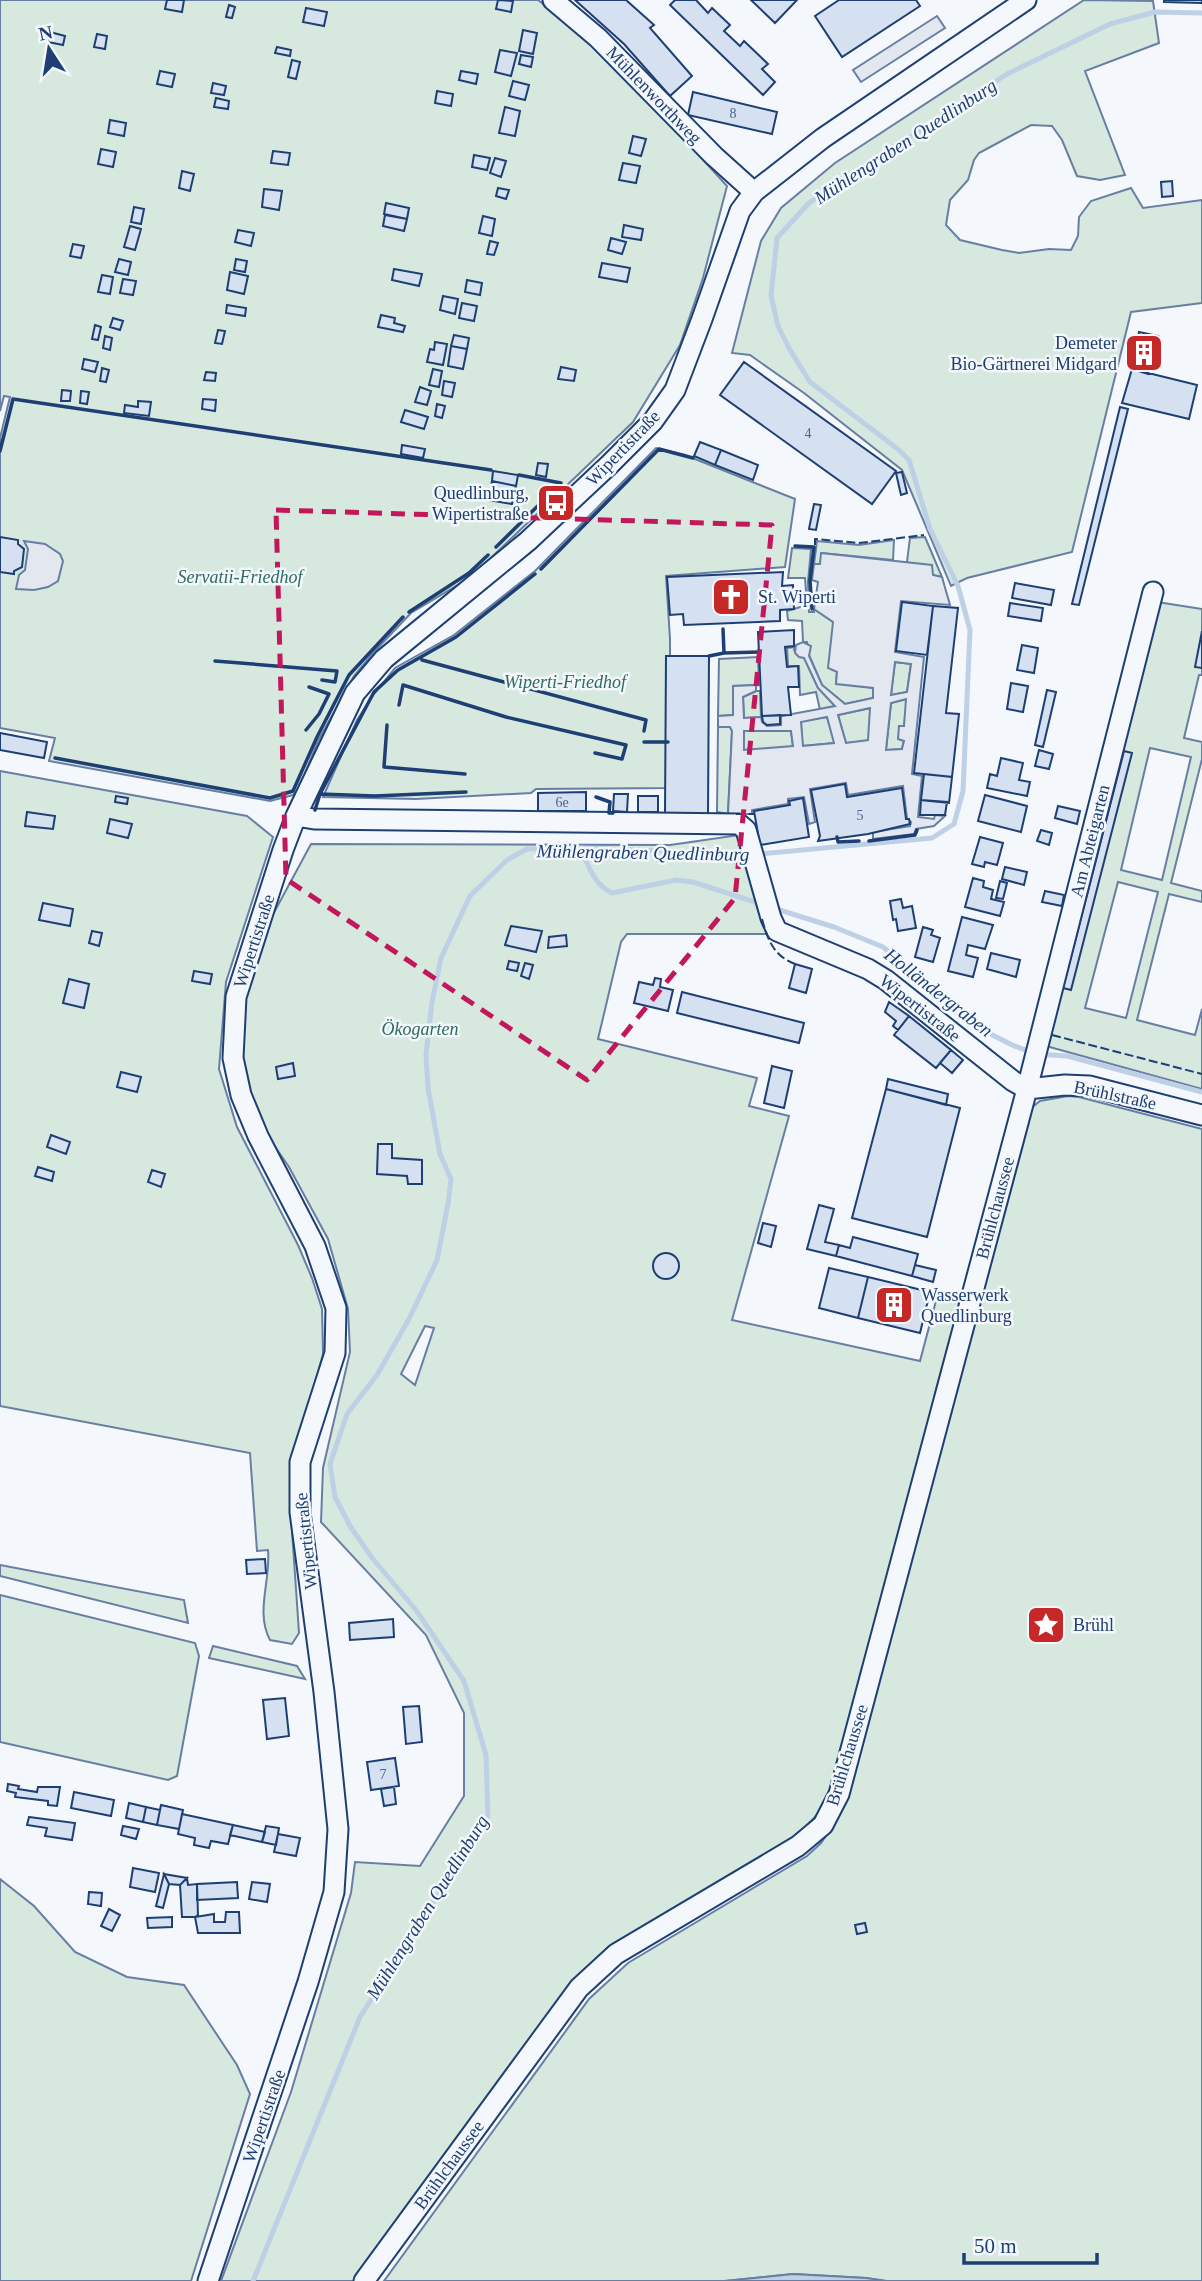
<svg xmlns="http://www.w3.org/2000/svg" width="1202" height="2281" font-family="'Times New Roman',serif">
<style>
.green{fill:#d7e8df;stroke:#687fa3;stroke-width:2;fill-rule:evenodd}
.parking{fill:#e3e8f0;stroke:#687fa3;stroke-width:2;fill-rule:evenodd}
.water{fill:#bed0e5;stroke:#687fa3;stroke-width:2}
.lines{fill:none;stroke-linecap:round;stroke-linejoin:round}
.stream{stroke:#bed0e5;stroke-width:5}
.building{fill:#d5e0f0;stroke:#1d3f73;stroke-width:2}
.minor-casing{stroke:#1d3f73;stroke-width:23}
.minor{stroke:#f4f7fb;stroke-width:19}
.fence{stroke:#1d3f73;stroke-width:2;stroke-dasharray:9 3.5;stroke-linecap:butt}
.wall{stroke:#1d3f73;stroke-width:3.5}
.marked{fill:none;stroke:#c2185b;stroke-width:5;stroke-dasharray:14 9;stroke-linejoin:round}
.labels{text-anchor:middle;stroke-width:5;stroke-linejoin:round;paint-order:stroke}
.number-label{font-size:14px;fill:#4b6792}
.street-label{font-size:18px;fill:#1d3f73;stroke:#f4f7fb}
.poi-label{font-size:18px;fill:#1d3f73;stroke:#f4f7fb;text-anchor:start}
.park-label{font-size:18px;font-style:italic;fill:#2c6c60;stroke:#f4f7fb}
.water-label{font-size:19px;font-style:italic;fill:#1d3f73;stroke:#f4f7fb}
</style>
<rect width="100%" height="100%" fill="#f4f7fb"/>
<path class="green" d="M0 0H538L601 48 727 186 703 278 680 345 633 422 471 577 411 613 373 653 354 676 318 741 299 788 293 795 270 801 49 761 55 738 0 728V438L10 397 4 396 0 411Z
M1084 0 1153 1 1159 43 1085 71 1125 175 1100 180 1077 176 1062 140 1052 126 1031 125 979 153 974 160 968 180 950 200 946 225 960 240 1002 250 1019 253 1049 249 1071 250 1078 236 1079 217 1091 201 1131 188 1143 208 1202 200V303L1131 312 1072 552 967 578 951 586 902 470 804 393 750 355 732 353 761 241 781 208 835 163Z
M656 448 685 455 795 499 785 567 666 576 670 639V788L536 789 531 793 416 799 323 797 357 720 374 694 395 668 454 635 535 571Z
M925 537 942 577 933 575 907 562 910 538Z
M894 540 893 560 822 553 820 564H814L817 541 859 545Z
M792 548 811 549 808 582 809 612H814V609L833 622 837 672 836 683 874 688 873 698 845 704 822 685 809 655 807 642H803L802 621 788 620 787 611 807 605 805 578H788Z
M1157 602 1202 609V675H1199L1184 738 1202 742V759L1171 883 1202 891V902L1169 894 1137 1020 1195 1035 1202 1009V1089L1046 1046ZM1150 748 1191 757 1162 880 1121 870ZM1118 882 1158 892 1126 1018 1085 1008Z
M795 647 794 650 804 657 818 688 835 706 820 710 816 692 800 695 799 666H788L787 648Z
M758 657 759 685 733 686 734 715 718 716 719 659Z
M895 662 911 664 907 692 891 695Z
M756 691H760L761 717 744 718 743 697Z
M907 699 904 727 899 739 904 740 902 749 886 750 891 703Z
M871 708 869 741 846 743 838 715Z
M827 717 835 743 802 746 801 721Z
M718 727H730L732 731 728 814 717 812Z
M744 731H791L793 747 744 750Z
M0 771 247 816 273 837 226 982 219 1069 237 1127 298 1245 312 1278 322 1309 323 1354 306 1416 291 1516 299 1633 292 1644 270 1640C255 1612 271 1580 268 1550L257 1551 250 1453 0 1406Z
M739 835 771 934H627L621 942 598 1039 757 1078 749 1106 789 1116 732 1320 920 1361 937 1297 960 1303 936 1390 909 1505 831 1795C806 1838 760 1859 718 1884 682 1905 646 1926 611 1947L586 1968 353 2281H221L291 2092 351 1893 355 1862 420 1866 464 1796V1713L426 1635 321 1522 323 1468 350 1352 348 1309 328 1239 289 1167 269 1138 251 1099 241 1059 243 1009 264 931 311 844 670 845ZM425 1326 434 1328 415 1385 401 1374Z
M1068 1096 1079 1097 1202 1129V2281H886L866 2278 793 2274 725 2281H384L589 1999 628 1963 807 1856 821 1843 834 1824 1030 1109 1040 1101Z
M0 1565 184 1600 188 1623 0 1576Z
M0 1595 195 1643 199 1656 177 1776 168 1780 0 1742Z
M213 1646 297 1666 305 1679 209 1658Z
M0 1879 34 1906 75 1952 127 1977 184 1985 237 2065 250 2094 191 2281H0Z"/>
<path class="parking" d="M937 16 945 28 861 82 853 70Z
M24 541 45 544 60 554 63 561 58 581 48 587 34 590 16 589 19 575 25 570 28 549Z
M821 553 932 565 933 575 942 577 950 605 901 601 895 652 924 657 912 774 922 776 918 817 934 819 935 815 945 816 934 826 916 829 914 834 873 839V832L910 826 911 822 907 818 903 786 848 795 846 783 810 789 815 822 809 824 804 797 788 799V804L752 810V814H728L732 731 730 727H718V716L733 715V686L756 685V691L743 697 744 718 761 717 762 722 767 726 781 725V716L835 706 818 688 804 658 799 657 795 653 796 645 803 642 811 646 809 656 822 685 845 704 873 698V688L836 684 837 672 828 668 833 622 814 609 818 582 812 580 814 564H820ZM895 662 911 664 907 692 891 695ZM906 699 904 726H899L898 739 904 741 902 749 886 750 891 703ZM870 708 868 740 846 743 838 715ZM827 717 834 743 803 746 801 722ZM744 731H791L793 746 744 750Z"/>
<path class="water" d="M793 2274 866 2278 886 2281H725Z"/>
<g class="lines">
<path class="stream" d="M580 848C588 864 594 885 612 893L676 880 693 882 764 905
M759 854 932 838 954 824 963 791 970 630 958 586 930 529 909 460 899 450 810 382 790 350 778 326 771 296 777 238 809 203 1007 74 1110 24 1155 12 1202 13
M773 908 834 927 883 947 983 1030 1012 1045 1036 1054 1067 1056 1202 1092
M253 2281 360 2017 488 1816 486 1755 464 1681 416 1610 373 1559 350 1526 335 1497 330 1464 347 1414 377 1375 409 1319 437 1260 448 1204 451 1179 440 1154 428 1088 426 1055 432 1002 441 958 470 896 507 860 527 849 580 848 749 854"/>
</g>
<path class="building" d="M167 0H184L182 12 165 9Z
M498 0 513 1 511 12 496 9Z
M575 0H626L654 25 650 28 692 76 670 96 624 44Z
M675 0H696L708 13 712 8 730 25 724 31 740 46 744 41 768 64 762 69 775 82 763 95 670 5Z
M751 0H797L775 23Z
M839 0H916L920 6 842 57 815 16Z
M1164 0H1202V3L1164 2Z
M229 5 235 7 232 18 226 17Z
M306 8 327 12 324 26 303 22Z
M523 30 537 33 533 54 519 51Z
M50 32 65 36 63 45 48 42Z
M97 34 107 36 105 49 94 47Z
M277 47 291 50 290 56 275 53Z
M500 50 517 53 511 76 495 72Z
M521 55 533 57 531 67 519 64Z
M292 60 300 62 296 79 288 77Z
M160 71 175 74 172 87 157 84Z
M461 71 478 74 476 84 459 80Z
M513 81 529 85 525 100 509 96Z
M213 83 226 86 224 95 211 93Z
M437 91 453 94 451 106 435 103Z
M693 92 777 112 772 134 688 115Z
M216 98 229 101 228 109 214 107Z
M505 107 520 111 515 136 499 133Z
M110 120 126 123 124 136 108 133Z
M633 136 646 139 641 156 629 153Z
M101 149 116 152 113 167 98 164Z
M273 151 290 153 288 165 271 163Z
M474 155 490 158 487 170 472 167Z
M495 158 506 161 501 177 490 173Z
M623 163 640 166 636 183 619 180Z
M182 171 194 174 190 191 179 188Z
M1172 181 1173 196 1162 197 1161 182Z
M498 188 509 190 506 199 496 196Z
M264 189 282 191 279 210 262 207Z
M386 203 409 208 407 219 384 214Z
M134 207 144 209 141 224 131 222Z
M385 215 407 219 404 231 383 226Z
M483 216 495 219 492 236 479 233Z
M624 225 643 229 641 240 622 237Z
M130 226 141 229 135 250 124 247Z
M238 230 254 233 251 246 235 242Z
M611 238 626 242 622 254 608 250Z
M490 241 498 243 494 255 487 254Z
M73 244 84 246 81 258 70 256Z
M119 259 131 262 128 275 115 272Z
M236 259 247 261 245 272 234 270Z
M602 263 630 268 627 282 599 277Z
M394 269 422 274 419 286 392 280Z
M230 272 248 276 244 294 227 290Z
M102 275 113 277 110 294 98 292Z
M123 279 136 281 133 295 120 293Z
M467 280 482 283 480 295 465 292Z
M443 296 458 299 455 314 440 310Z
M462 303 477 306 474 321 459 318Z
M227 305 246 308 245 316 226 313Z
M381 315 395 318 394 323 405 326 403 332 378 327Z
M113 318 123 321 120 330 110 327Z
M95 325 101 327 98 340 92 339Z
M218 330 225 331 222 344 215 343Z
M1139 332 1158 336 1148 374 1132 369Z
M454 335 469 338 467 349 451 346Z
M105 336 112 338 110 350 103 348Z
M435 342 447 344 443 365 427 362 430 349 434 350Z
M451 346 467 349 463 369 448 366Z
M84 359 98 362 95 372 82 369Z
M744 362 896 471 872 504 720 395Z
M561 367 576 370 574 381 558 379Z
M102 368 109 370 106 382 100 381Z
M433 369 442 371 439 387 429 385Z
M1132 369 1197 385 1189 419 1122 403Z
M206 372 216 373 215 381 204 380Z
M444 381 455 383 452 397 442 395Z
M420 387 431 391 427 405 415 402Z
M62 390 71 391 70 401H61Z
M81 391 89 392 87 404 80 403Z
M203 399 216 400 215 411 202 409Z
M138 401 151 402 149 416 124 413 125 405 138 407Z
M437 404 445 406 442 418 435 416Z
M1120 407 1128 409 1079 605 1072 604Z
M405 410 428 417 424 429 401 422Z
M700 442 721 450 715 465 694 456Z
M402 445 425 449 423 458 401 454Z
M721 450 758 465 753 480 715 465Z
M538 463 548 464 546 477 536 475Z
M493 471 518 475 516 486 492 481Z
M902 472 907 493 901 495 896 473Z
M492 481 516 486 512 504 488 500Z
M814 504 821 505 816 530 809 529Z
M0 537 18 540V544L24 549 22 567 14 571V574L0 572Z
M783 572 782 586 793 585 794 609 780 610V621L684 625 683 614 670 615 667 577Z
M1015 583 1054 590 1051 605 1012 598Z
M902 602 933 606 927 655 896 651Z
M1010 603 1043 608 1041 621 1008 616Z
M933 606 958 608 946 713 959 714 952 777 914 773Z
M794 630V646L785 647 787 667 798 666 799 687H788L791 715 762 716 758 632Z
M1202 631V668L1195 667Z
M1022 645 1038 648 1034 673 1017 670Z
M666 656H709L708 814H665Z
M1011 683 1028 686 1023 712 1007 709Z
M1047 690 1056 692 1043 747 1035 745Z
M780 715V724L767 725 763 722 762 716Z
M0 733 47 742 44 758 0 750Z
M1039 750 1053 754 1049 769 1035 766Z
M1124 751 1132 753 1071 990 1063 988Z
M1001 758 1023 763 1019 780 1030 782 1027 796 987 788 990 774 997 776Z
M924 774 952 777 949 803 921 800Z
M845 784 847 797 902 788 906 819H909L910 824 868 834 818 841 820 836 811 790Z
M586 792V811H538V793Z
M614 794H628L627 812 613 811Z
M985 795 1027 806 1021 832 978 821Z
M116 796 128 798 127 804 115 802Z
M638 796H658V812H638Z
M803 798 809 837 760 845 754 811 790 805 789 801Z
M921 800 947 802 945 815H920Z
M1058 806 1080 811 1077 824 1055 818Z
M27 812 55 816 53 829 25 826Z
M110 819 132 824 128 838 107 833Z
M1041 830 1052 833 1049 845 1037 841Z
M980 837 1003 843 997 865 985 862 984 867 972 864Z
M1005 867 1027 872 1024 885 1002 879Z
M973 878 984 881 983 887 993 890 991 899 1004 902 1000 916 965 907Z
M1000 881 1007 883 1003 899 996 898Z
M1045 891 1064 895 1062 906 1042 902Z
M901 899 903 908 912 906 916 928 898 931 896 919 893 920 890 901Z
M43 903 73 909 70 926 39 920Z
M962 917 993 925 985 949 968 945 966 955 978 958 973 977 948 971Z
M511 926 542 931 536 952 505 945Z
M923 927 933 930 931 935 940 938 933 962 915 957Z
M92 931 102 933 99 946 89 943Z
M566 935 567 946 548 948 549 937Z
M991 953 1020 960 1016 977 987 969Z
M509 961 519 963 517 971 507 969Z
M525 963 533 965 529 979 521 976Z
M795 964 812 969 806 993 789 988Z
M194 971 212 974 210 984 192 981Z
M655 978 661 979 660 987 673 990 668 1011 634 1003 639 982 653 985Z
M69 979 89 984 84 1008 63 1003Z
M682 992 804 1023 799 1043 677 1013Z
M889 1002 909 1016 898 1030 893 1026 896 1021 885 1012Z
M909 1016 951 1050 936 1068 894 1035Z
M951 1050 963 1060 952 1073 940 1063Z
M293 1063 295 1076 278 1079 276 1067Z
M772 1066 792 1071 784 1108 764 1103Z
M121 1072 141 1077 137 1092 117 1087Z
M888 1079 948 1094 946 1105 886 1089Z
M886 1089 960 1108 927 1237 852 1218Z
M51 1135 70 1142 66 1154 47 1147Z
M378 1144H392V1158L422 1160V1184H408L407 1176 377 1174Z
M38 1167 54 1172 52 1181 35 1176Z
M152 1170 165 1174 161 1187 148 1182Z
M819 1205 834 1209 825 1242 839 1245 836 1256 807 1249Z
M763 1223 776 1226 771 1247 758 1243Z
M853 1237 918 1254 912 1276 836 1256 839 1245 850 1248Z
M653 1266a13 13 0 1 1 26 0a13 13 0 1 1-26 0Z
M915 1265 936 1270 933 1282 912 1276Z
M829 1268 868 1277 858 1318 819 1308Z
M868 1277 930 1292 920 1333 858 1318Z
M265 1559 266 1573 247 1574 246 1560Z
M393 1619 394 1637 350 1640 349 1623Z
M285 1698 289 1736 267 1739 263 1700Z
M419 1706 422 1742 406 1744 403 1707Z
M395 1758 399 1786 371 1790 367 1762Z
M8 1784 19 1786 18 1789 37 1792 38 1787H60L57 1806 48 1805V1801L15 1797 16 1793 7 1791Z
M394 1787 396 1804 384 1806 381 1789Z
M74 1792 114 1800 111 1816 71 1808Z
M129 1803 146 1807 143 1822 126 1818Z
M161 1805 183 1810 179 1829 157 1825Z
M146 1807 160 1810 157 1825 143 1822Z
M182 1814 233 1825 228 1844 211 1841 209 1848 194 1845 195 1838 178 1834Z
M29 1817 75 1823 72 1840 45 1836 47 1828 27 1825Z
M233 1825 265 1832 262 1842 230 1835Z
M123 1826 139 1829 136 1839 121 1835Z
M266 1826 279 1828 276 1845 262 1842Z
M278 1834 300 1838 296 1856 274 1852Z
M133 1868 159 1873 155 1892 130 1887Z
M164 1874 169 1884 163 1908 156 1906Z
M164 1874 187 1878 180 1885 169 1884Z
M187 1878 188 1885 197 1884 198 1915 195 1917H182L180 1885Z
M237 1882 238 1898 197 1900V1884Z
M252 1882 270 1884 267 1902 249 1899Z
M89 1892 102 1893 101 1906 88 1904Z
M109 1909 120 1915 112 1931 101 1926Z
M226 1912H239L240 1933H198L195 1917 214 1914V1922H225Z
M172 1917V1927L148 1928 147 1918Z
M865 1923 867 1932 857 1934 855 1925Z"/>
<g class="lines">
<defs>
<path id="minor" d="M553 0 598 38 714 156 754 192
M296 816 314 819 739 824 746 830 771 918 777 931 868 969 886 980 1013 1081 1027 1089
M1027 1089 1065 1085 1089 1086 1202 1115
M208 2281 308 1982 334 1892 338 1829 324 1692 300 1512V1462L335 1353 336 1308 315 1246 258 1136 241 1095 233 1058 236 997 283 850 296 816 355 693 384 659 528 541 609 465 653 421 675 390 702 319 740 211 754 192 823 138 1026 0
M364 2281 579 1988 616 1954 798 1846 823 1825 839 1794 1027 1089 1153 592"/>
</defs>
<use href="#minor" class="minor-casing"/>
<use href="#minor" class="minor"/>
<path class="fence" d="M815 545V539L859 543 924 535
M736 814H755
M762 919C768 941 774 956 795 964
M1052 1035 1202 1074"/>
<path class="wall" d="M0 451 13 399 491 470
M795 546 814 547 810 580 812 609
M496 547 561 483 519 475
M541 569 659 449 693 458
M409 612 469 573 488 555
M724 653 759 652
M709 656 724 653 723 629
M422 660 646 720 644 731
M215 661 337 671 335 682 322 680
M399 705 403 685 506 717 626 745 622 759 595 753
M387 725 384 767 465 774
M306 730 319 714 329 694 309 687
M644 742H668
M55 758 270 798 293 791 317 737 349 675 403 617
M320 794 374 692 398 670 456 637 535 574
M596 797 610 802 609 813H613
M315 810 320 794 375 796 466 792
M837 837 838 842 859 841
M869 841 915 835 917 830"/>
</g>
<path class="marked" d="M276 510 772 525 735 898 587 1080 286 879Z"/>
<defs>
<symbol id="building-square" viewBox="-11 -11 22 22"><rect x="-9" y="-9" width="18" height="18" rx="4" fill="#c62828" stroke="#f4f7fb"/><path d="M-4-6H4V6H1V3H-1V6H-4ZM-2.5-4.3h1.7v1.8h-1.7ZM.8-4.3h1.7v1.8H.8ZM-2.5-1h1.7V.8h-1.7ZM.8-1h1.7V.8H.8Z" fill="#fff"/></symbol>
<symbol id="bus-square" viewBox="-11 -11 22 22"><rect x="-9" y="-9" width="18" height="18" rx="4" fill="#c62828" stroke="#f4f7fb"/><path d="M-5-6H5V4H4V6H2V4H-2V6H-4V4H-5ZM-3.5-4V0h7V-4ZM-3.5 1.2v1.5H-2V1.2ZM2 1.2v1.5H3.5V1.2Z" fill="#fff"/></symbol>
<symbol id="church-square" viewBox="-11 -11 22 22"><rect x="-9" y="-9" width="18" height="18" rx="4" fill="#c62828" stroke="#f4f7fb"/><path d="M-1.2-6h2.4v3.5h3.3v2.4h-3.3V6h-2.4V-.1h-3.3v-2.4h3.3Z" fill="#fff"/></symbol>
<symbol id="sight-square" viewBox="-11 -11 22 22"><rect x="-9" y="-9" width="18" height="18" rx="4" fill="#c62828" stroke="#f4f7fb"/><path d="M0-6L1.8-2.2L6-1.7L2.9 1.2L3.7 5.4L0 3.3L-3.7 5.4L-2.9 1.2L-6-1.7L-1.8-2.2Z" fill="#fff"/></symbol>
</defs>
<g fill-rule="evenodd">
<use href="#building-square" x="1122" y="331" width="44" height="44"/>
<use href="#bus-square" x="534" y="481" width="44" height="44"/>
<use href="#church-square" x="709" y="575" width="44" height="44"/>
<use href="#building-square" x="872" y="1283" width="44" height="44"/>
<use href="#sight-square" x="1024" y="1603" width="44" height="44"/>
</g>
<g class="labels">
<g class="number-label">
<text x="733" y="118">8</text>
<text x="808" y="438">4</text>
<text x="562" y="807">6e</text>
<text x="860" y="820">5</text>
<text x="383" y="1779">7</text>
</g>
<g class="street-label">
<text transform="translate(654 95) rotate(46)" y="6">Mühlenworthweg</text>
<text transform="translate(623 448) rotate(-46)" y="6">Wipertistraße</text>
<text transform="translate(1090 841) rotate(-76)" y="6">Am Abteigarten</text>
<text transform="translate(254 941) rotate(-72)" y="6">Wipertistraße</text>
<text transform="translate(920 1008) rotate(38)" y="6">Wipertistraße</text>
<text transform="translate(1115 1095) rotate(12)" y="6">Brühlstraße</text>
<text transform="translate(995 1208) rotate(-75)" y="6">Brühlchaussee</text>
<text transform="translate(306 1541) rotate(-96)" y="6">Wipertistraße</text>
<text transform="translate(847 1755) rotate(-73)" y="6">Brühlchaussee</text>
<text transform="translate(264 2116) rotate(-71)" y="6">Wipertistraße</text>
<text transform="translate(449 2165) rotate(-54)" y="6">Brühlchaussee</text>
</g>
<g class="poi-label">
<text x="1117" y="349" text-anchor="end">Demeter<tspan x="1117" dy="21">Bio-Gärtnerei Midgard</tspan></text>
<text x="529" y="499" text-anchor="end">Quedlinburg,<tspan x="529" dy="21">Wipertistraße</tspan></text>
<text x="758" y="603">St. Wiperti</text>
<text x="921" y="1301">Wasserwerk<tspan x="921" dy="21">Quedlinburg</tspan></text>
<text x="1073" y="1631">Brühl</text>
</g>
<g class="park-label">
<text x="240" y="583">Servatii-Friedhof</text>
<text x="565" y="688">Wiperti-Friedhof</text>
<text x="420" y="1035">Ökogarten</text>
</g>
<g class="water-label">
<text transform="translate(905 141) rotate(-33)" y="7">Mühlengraben Quedlinburg</text>
<text transform="translate(643 852) rotate(1)" y="7">Mühlengraben Quedlinburg</text>
<text transform="translate(939 992) rotate(38)" y="7">Holländergraben</text>
<text transform="translate(427 1907) rotate(-58)" y="7">Mühlengraben Quedlinburg</text>
</g>
</g>
<g transform="translate(49 49) rotate(348)" stroke="#f4f7fb" stroke-width="5" paint-order="stroke">
<path d="M0-5L12 26L0 18L-12 26Z" fill="#1d3f73"/>
<text y="-10" font-size="19" font-weight="bold" text-anchor="middle" fill="#1d3f73">N</text>
</g>
<path d="M964 2253v10h133v-10" fill="none" stroke="#1d3f73" stroke-width="3.5"/>
<text x="974" y="2253" font-size="21" fill="#1d3f73" stroke="#f4f7fb" stroke-width="5" paint-order="stroke">50 m</text>
</svg>
